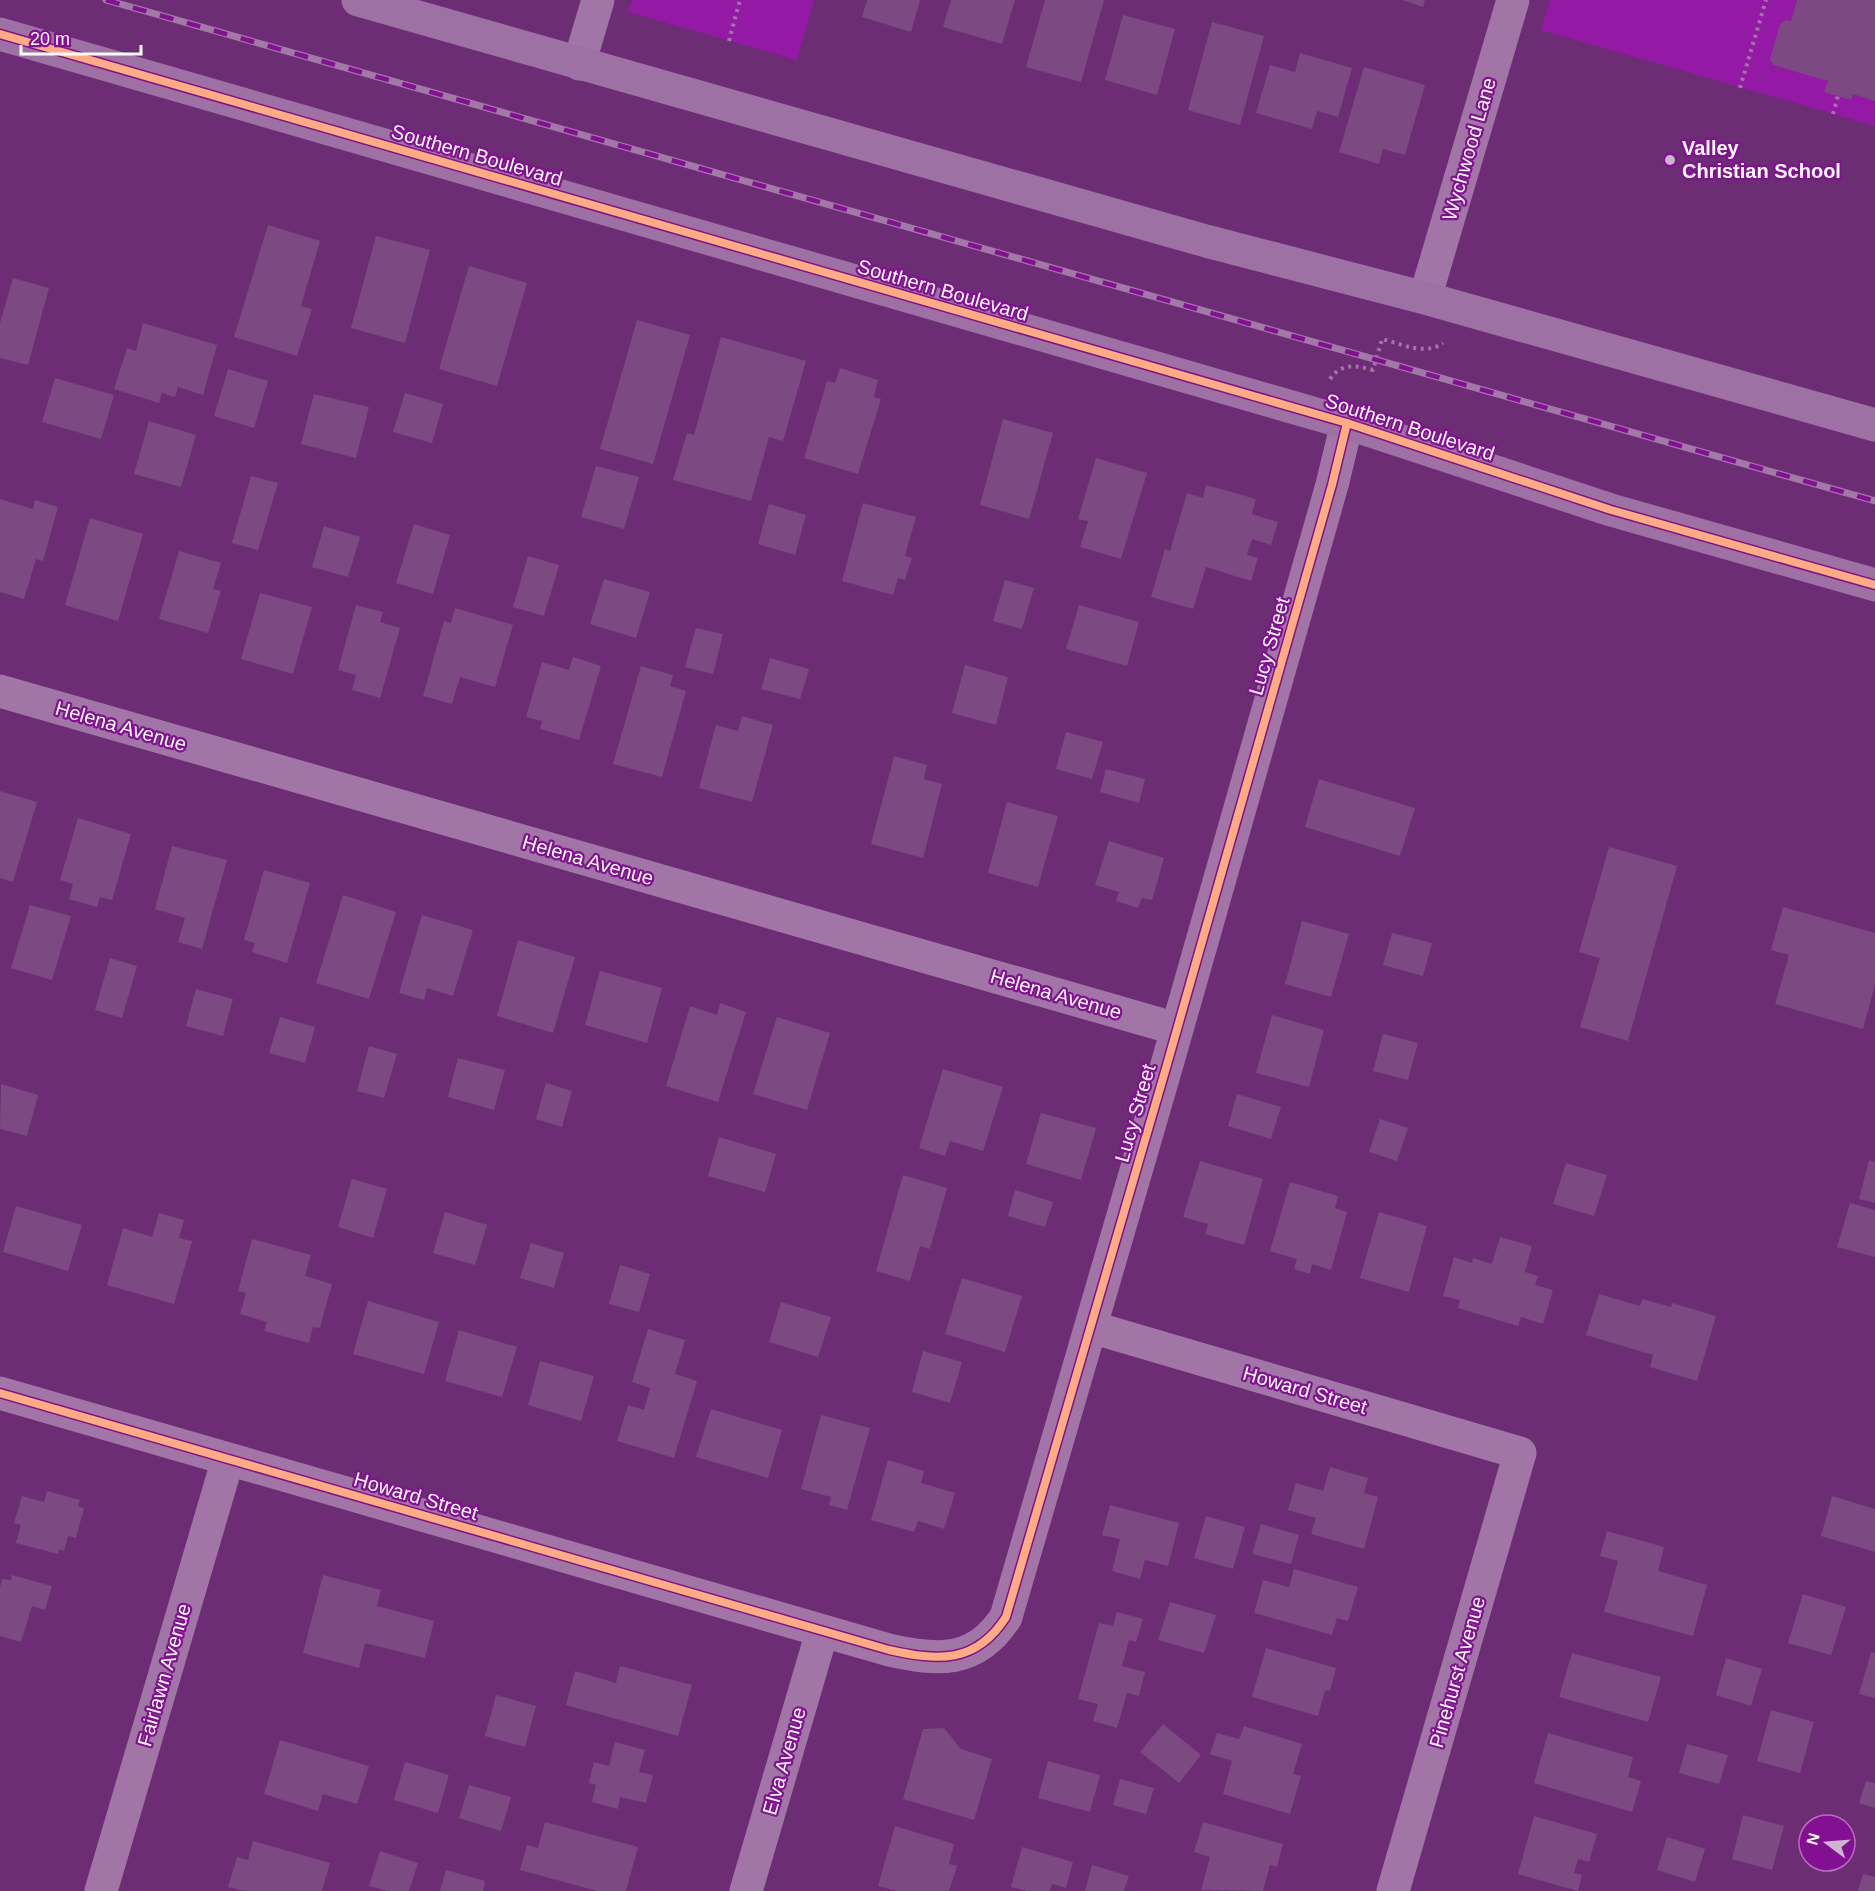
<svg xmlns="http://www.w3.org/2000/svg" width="1875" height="1891" font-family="Helvetica,sans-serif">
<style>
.green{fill:#941aa5}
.building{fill:#7c4982}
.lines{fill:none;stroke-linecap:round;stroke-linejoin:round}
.path{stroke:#a275a7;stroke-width:4;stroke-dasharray:3 4.5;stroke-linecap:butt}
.street{stroke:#a275a7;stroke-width:33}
.secondary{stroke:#9e71a4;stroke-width:33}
.rail-casing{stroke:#a278a7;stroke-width:7}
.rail{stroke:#830f92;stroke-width:4.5;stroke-dasharray:14;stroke-linecap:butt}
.cycleway-casing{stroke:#830f92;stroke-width:11}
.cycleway{stroke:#ffac80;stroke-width:8}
.poi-dot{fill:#ccb6ce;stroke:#830f92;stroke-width:2}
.labels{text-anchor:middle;stroke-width:4.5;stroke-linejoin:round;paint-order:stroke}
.poi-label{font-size:20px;font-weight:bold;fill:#fff;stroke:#830f92;text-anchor:start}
.street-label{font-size:20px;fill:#fff;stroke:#830f92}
</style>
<rect width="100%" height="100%" fill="#6c2d74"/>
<path class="green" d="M632 0H814L797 60 628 12Z
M1550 0H1797L1791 21 1786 20 1780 24 1828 81 1825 92 1851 100 1853 94 1875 101V126L1541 30Z"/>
<path class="building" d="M867 0H920L911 32 862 17Z
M951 0H1015L1002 44 943 27Z
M1045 0H1104L1081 82 1026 67Z
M1402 0H1425L1423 7Z
M1797 0H1875V101L1853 94 1851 100 1824 92 1828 81 1773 65 1770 59 1780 24 1786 20 1791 21Z
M1123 15 1175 29 1157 95 1105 80Z
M1212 22 1264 36 1240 125 1188 110Z
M1300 53 1352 68 1338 117 1317 111 1312 129 1256 113 1270 65 1295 72Z
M1364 67 1425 85 1405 155 1383 149 1379 164 1339 152Z
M268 225 320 241 301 306 312 309 297 356 234 337Z
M376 236 430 250 405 343 351 328Z
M469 266 527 283 497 386 439 369Z
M13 278 49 288 28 365 0 358V323Z
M637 320 690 335 653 464 600 449Z
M143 323 217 345 203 395 178 387 175 397 162 393 159 403 114 389 127 348 136 351Z
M721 337 806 361 783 441 769 437 751 501 673 480 687 433 694 435Z
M840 368 878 380 874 397 881 399 858 474 804 458 827 381 835 383Z
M228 369 268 381 254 428 214 416Z
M55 378 114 395 101 439 42 422Z
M405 393 443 404 432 443 393 432Z
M314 394 369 407 356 458 301 444Z
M1003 419 1053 433 1029 519 980 505Z
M149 421 196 435 181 487 134 474Z
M1096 458 1147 473 1121 559 1080 547 1088 521 1078 519Z
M596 466 639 477 624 529 581 517Z
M251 476 278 483 258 550 232 543Z
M1206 485 1256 499 1252 514 1278 522 1271 545 1252 539 1247 555 1258 558 1251 581 1206 567 1193 609 1151 597 1165 549 1170 551 1187 493 1203 498Z
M0 499 33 509 35 500 58 507 43 561 36 559 24 599 0 592Z
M863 503 916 517 905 556 912 558 905 580 898 578 893 595 842 581Z
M769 504 806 515 795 555 758 544Z
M90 518 143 534 118 621 65 605Z
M414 524 450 535 433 594 396 583Z
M324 526 360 537 348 577 312 567Z
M179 551 221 563 213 589 221 591 208 633 159 619Z
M528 556 559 565 544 616 513 607Z
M604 579 650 592 636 638 590 624Z
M1005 580 1034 588 1022 629 993 621Z
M260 593 312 607 293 674 241 659Z
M356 605 383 612 380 622 400 628 380 698 352 690 356 675 338 670Z
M1079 605 1139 622 1127 666 1066 649Z
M455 608 513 625 495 687 460 677 452 704 423 696 444 621 451 623Z
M696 628 723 634 713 674 685 667Z
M573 657 601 666 579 740 540 729 542 721 526 717 542 662 569 670Z
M770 658 809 669 800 699 761 689Z
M965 665 1008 677 996 725 952 713Z
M641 666 673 675 670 686 686 691 662 777 613 764Z
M742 716 773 725 752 802 699 788 716 725 738 731Z
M1066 732 1103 742 1092 779 1056 769Z
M894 756 927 765 924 779 942 784 923 858 871 844Z
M1106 769 1145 779 1139 803 1100 792Z
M1319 779 1415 808 1400 856 1305 827Z
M0 791 37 802 13 882 0 878Z
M1007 802 1058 816 1038 887 988 873Z
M78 818 131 834 112 900 100 897 97 907 69 899 73 884 60 880Z
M1109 841 1164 858 1152 900 1142 898 1138 908 1116 901 1119 892 1095 885Z
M172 846 227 860 202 949 178 942 185 918 155 909Z
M1609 847 1677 866 1628 1041 1580 1027 1600 958 1579 952Z
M264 870 310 883 287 963 252 952 255 943 244 940Z
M343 895 396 912 369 999 316 983Z
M30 905 71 916 52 980 11 968Z
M1783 907 1875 933V985L1863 1029 1775 1004 1789 955 1771 950Z
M422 915 473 930 453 996 427 988 424 1000 399 993Z
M1302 921 1349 934 1331 997 1285 984Z
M1392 933 1432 943 1423 976 1383 965Z
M518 940 575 957 553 1033 497 1016Z
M110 958 137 966 122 1018 95 1010Z
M600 971 662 988 647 1043 585 1025Z
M196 989 233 999 223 1036 186 1026Z
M720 1003 746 1012 718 1102 666 1086 690 1006 717 1015Z
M1272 1015 1324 1030 1309 1087 1256 1073Z
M280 1017 315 1027 305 1063 269 1053Z
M777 1017 830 1033 807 1110 753 1094Z
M1383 1034 1418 1043 1408 1080 1373 1071Z
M369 1046 397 1054 384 1098 357 1091Z
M458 1058 505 1070 494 1110 448 1097Z
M943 1069 1003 1087 983 1151 950 1141 945 1156 919 1148Z
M546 1083 572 1091 562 1127 536 1119Z
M1 1084 38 1095 27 1136 0 1129Z
M1237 1094 1281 1107 1271 1139 1228 1126Z
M1041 1113 1096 1128 1081 1180 1026 1164Z
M1380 1119 1408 1128 1397 1161 1369 1152Z
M719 1137 776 1154 765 1192 708 1176Z
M1869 1160 1875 1162V1203L1859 1199Z
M1200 1161 1263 1179 1244 1245 1205 1234 1208 1224 1183 1217Z
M1566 1163 1607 1175 1594 1216 1553 1204Z
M903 1175 947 1188 930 1249 920 1246 910 1281 876 1271Z
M352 1179 387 1189 373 1238 338 1227Z
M1290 1182 1338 1196 1335 1208 1347 1212 1331 1270 1312 1264 1310 1274 1294 1269 1297 1259 1270 1251Z
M1015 1190 1053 1202 1045 1227 1008 1216Z
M1850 1203 1875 1210V1257L1837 1247Z
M16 1206 82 1225 68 1271 3 1252Z
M445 1212 487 1225 475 1265 433 1253Z
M1379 1212 1427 1226 1409 1292 1360 1278Z
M159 1213 184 1220 179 1238 192 1241 174 1304 107 1285 123 1228 152 1237Z
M1500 1237 1532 1246 1525 1272 1538 1276 1535 1285 1553 1290 1543 1324 1521 1317 1518 1326 1458 1308 1460 1300 1443 1296 1454 1257 1472 1263 1473 1258 1492 1264Z
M252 1239 311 1255 305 1276 332 1284 320 1328 313 1327 309 1343 264 1331 267 1322 240 1314 246 1293 238 1291Z
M531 1243 564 1253 554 1288 520 1278Z
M620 1265 650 1274 639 1312 609 1304Z
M962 1278 1022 1296 1005 1352 945 1334Z
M1599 1294 1640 1306 1642 1299 1671 1307 1672 1303 1716 1316 1697 1381 1650 1367 1653 1355 1586 1335Z
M368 1301 439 1322 424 1374 353 1354Z
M781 1302 831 1317 818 1357 769 1342Z
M648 1329 685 1340 675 1374 697 1381 674 1458 617 1441 628 1405 644 1410 650 1388 632 1382Z
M459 1330 517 1347 502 1397 445 1381Z
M923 1351 962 1362 950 1403 912 1392Z
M540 1361 594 1376 581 1421 528 1405Z
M711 1409 782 1430 768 1478 696 1457Z
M821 1415 870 1428 847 1510 829 1505 831 1497 801 1489Z
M888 1460 924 1471 921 1483 955 1493 944 1529 918 1521 914 1532 871 1520Z
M1330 1467 1368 1478 1364 1493 1378 1497 1364 1549 1311 1534 1316 1518 1288 1510 1296 1483 1323 1491Z
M47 1491 80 1500 78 1506 84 1508 76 1538 68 1536 64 1551 59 1549 58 1554 16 1543 21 1525 14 1523 22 1496 44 1502Z
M1832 1496 1875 1509V1552L1821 1536Z
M1110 1505 1179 1523 1168 1566 1145 1560 1140 1579 1112 1571 1120 1539 1102 1535Z
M1206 1516 1245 1527 1233 1569 1194 1558Z
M1261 1524 1299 1535 1291 1564 1252 1554Z
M1607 1531 1664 1547 1658 1571 1707 1585 1693 1636 1604 1612 1618 1561 1600 1556Z
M1294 1569 1358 1587 1348 1621 1337 1618 1332 1635 1254 1613 1263 1580 1289 1587Z
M12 1575 52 1586 45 1610 32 1606 21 1642 0 1636V1587L2 1579 11 1580Z
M323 1575 381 1590 377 1606 434 1621 425 1658 365 1643 359 1668 303 1653Z
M1803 1594 1846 1607 1831 1655 1788 1643Z
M1170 1602 1216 1615 1204 1653 1158 1640Z
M1117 1612 1143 1619 1136 1642 1129 1640 1122 1666 1145 1672 1139 1696 1127 1693 1117 1728 1093 1721 1098 1704 1078 1699 1099 1623 1113 1626Z
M1266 1648 1336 1668 1330 1691 1325 1690 1318 1716 1252 1697Z
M1871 1652 1875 1653V1698L1859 1694Z
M1572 1653 1661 1677 1648 1722 1559 1697Z
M1726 1658 1762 1669 1751 1706 1716 1695Z
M620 1666 692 1685 678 1736 566 1705 575 1671 616 1683Z
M496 1695 536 1706 525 1747 485 1736Z
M1771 1710 1814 1722 1800 1773 1757 1761Z
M1163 1724 1201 1755 1179 1783 1140 1752Z
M1244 1726 1302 1744 1293 1774 1301 1776 1290 1814 1223 1794 1232 1761 1210 1754 1217 1733 1239 1739Z
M944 1728 961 1749 992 1759 974 1820 903 1799 923 1729Z
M1548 1733 1633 1757 1628 1777 1641 1781 1632 1812 1534 1783Z
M280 1740 369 1766 357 1804 323 1794 318 1811 264 1794Z
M615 1742 645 1750 639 1772 653 1775 646 1803 620 1797 618 1809 592 1802 596 1785 589 1783 594 1762 609 1766Z
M1687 1744 1728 1755 1719 1784 1679 1773Z
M1048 1761 1100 1775 1090 1812 1038 1798Z
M405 1762 449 1775 438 1813 394 1800Z
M1120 1779 1154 1788 1146 1814 1113 1805Z
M1866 1781 1875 1783V1808L1859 1803Z
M469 1785 511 1797 501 1831 459 1818Z
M1743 1815 1784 1826 1772 1870 1732 1859Z
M1534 1816 1597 1834 1589 1862 1578 1859 1574 1873 1582 1875 1578 1891 1518 1874Z
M545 1822 638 1847 626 1891H597L520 1870 527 1845 538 1848Z
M1203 1822 1283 1844 1277 1867 1270 1865 1263 1891 1201 1890 1210 1857 1194 1852Z
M895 1826 954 1844 949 1864 957 1866 949 1891H896L878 1886Z
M1667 1837 1705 1849 1695 1882 1657 1870Z
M253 1841 330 1863 322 1891H244L228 1887 237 1857 248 1860Z
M1022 1847 1073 1862 1066 1888 1052 1884 1050 1891H1027L1011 1887Z
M380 1851 418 1863 409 1891H387L369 1886Z
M1092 1865 1129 1876 1124 1891H1085Z
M446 1870 485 1881 483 1891H440Z
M1863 1874 1875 1877V1891H1858Z"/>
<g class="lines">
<path class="path" d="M729 41 740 0
M1740 88 1766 0
M1833 114 1838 96
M1330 379C1341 363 1356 365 1373 370L1382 339C1402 344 1425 356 1443 343"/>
<path class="street" d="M579 64 598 0
M1425 298 1513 0
M0 691 1177 1029
M1091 1327 1520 1453 1393 1891
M0 1393 889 1650C938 1661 976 1664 1006 1617L1166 1068 1332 485 1347 423
M101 1891 228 1459
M746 1891 822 1632"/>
<path class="secondary" d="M358 0 1206 241 1425 298 1875 425
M0 34 1347 423 1611 510 1875 585"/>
<defs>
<path id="rail" d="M106 0 1875 501"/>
</defs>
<use href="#rail" class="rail-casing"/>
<use href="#rail" class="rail"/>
<defs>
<path id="cycleway" d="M0 34 1347 423 1611 510 1875 585
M0 1393 889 1650C938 1661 976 1664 1006 1617L1166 1068 1332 485 1347 423"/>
</defs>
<use href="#cycleway" class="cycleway-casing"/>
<use href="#cycleway" class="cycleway"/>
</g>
<circle class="poi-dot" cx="1670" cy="160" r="6"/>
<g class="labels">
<g class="poi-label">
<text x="1682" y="155">Valley<tspan x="1682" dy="23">Christian School</tspan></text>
</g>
<g class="street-label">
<text transform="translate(1469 149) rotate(-74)" y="7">Wychwood Lane</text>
<text transform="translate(477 155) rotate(16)" y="7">Southern Boulevard</text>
<text transform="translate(943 290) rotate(16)" y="7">Southern Boulevard</text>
<text transform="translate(1410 427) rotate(18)" y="7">Southern Boulevard</text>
<text transform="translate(1269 646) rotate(-74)" y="7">Lucy Street</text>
<text transform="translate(121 726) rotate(16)" y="7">Helena Avenue</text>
<text transform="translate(588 860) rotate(16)" y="7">Helena Avenue</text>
<text transform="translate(1056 994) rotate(16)" y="7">Helena Avenue</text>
<text transform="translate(1135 1113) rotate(-74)" y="7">Lucy Street</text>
<text transform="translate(1305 1390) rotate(16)" y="7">Howard Street</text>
<text transform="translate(416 1496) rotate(16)" y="7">Howard Street</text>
<text transform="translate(1457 1672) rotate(-74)" y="7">Pinehurst Avenue</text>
<text transform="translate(164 1675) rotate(-74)" y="7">Fairlawn Avenue</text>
<text transform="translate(784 1761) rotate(-74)" y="7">Elva Avenue</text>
</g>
</g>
<g transform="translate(1827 1843) rotate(286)"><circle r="28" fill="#830f92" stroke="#b56fbe" stroke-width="1.5"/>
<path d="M0-4.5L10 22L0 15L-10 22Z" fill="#ccb6ce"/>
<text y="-9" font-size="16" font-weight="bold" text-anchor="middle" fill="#ffffff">N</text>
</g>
<path d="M21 45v9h120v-9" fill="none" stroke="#ffffff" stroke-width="3"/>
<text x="30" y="45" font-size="18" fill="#ffffff" stroke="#830f92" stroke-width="4.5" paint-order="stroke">20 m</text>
</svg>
